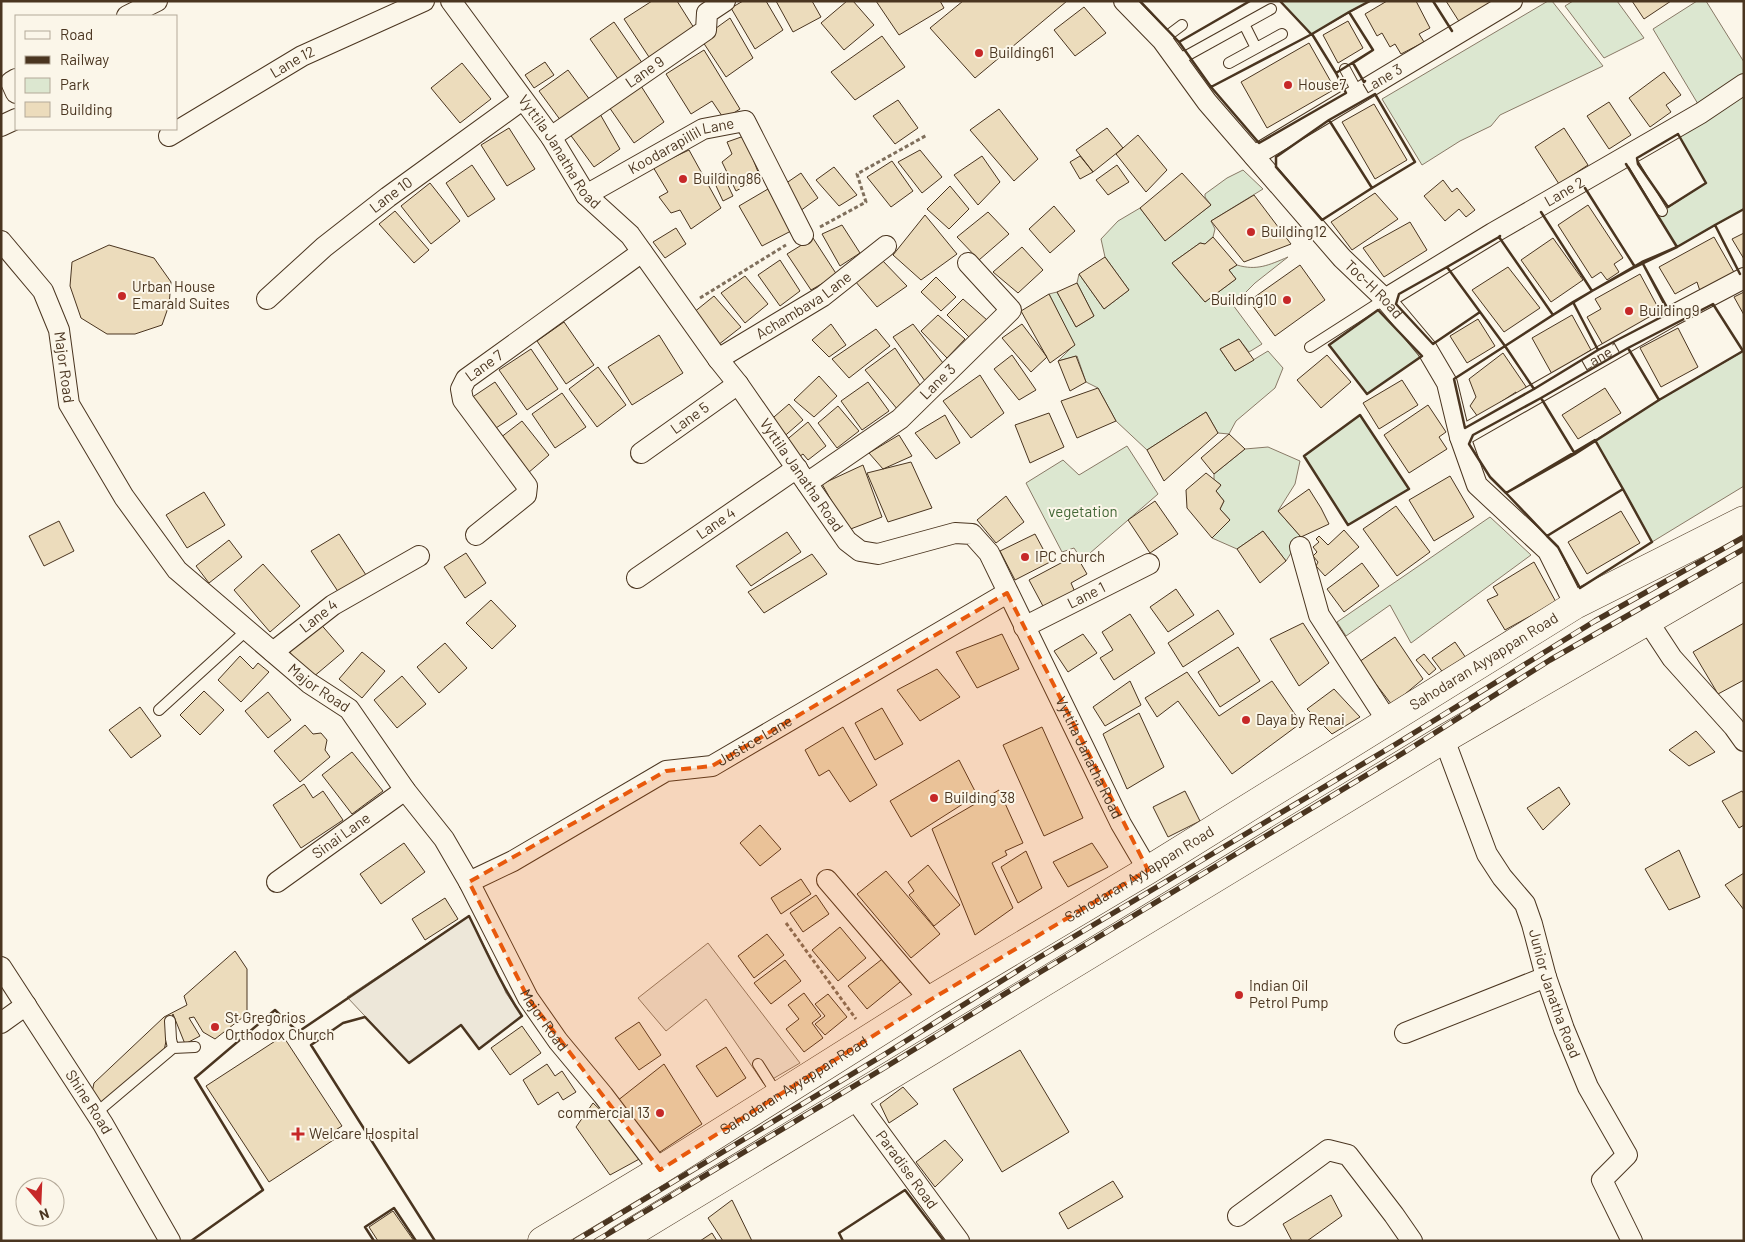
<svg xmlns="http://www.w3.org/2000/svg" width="1745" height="1242" font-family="Barlow,sans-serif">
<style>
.green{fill:#dce7d0;stroke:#887966}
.parking{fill:#ede7d9;stroke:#887966}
.building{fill:#ecdcbc;stroke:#4a3520}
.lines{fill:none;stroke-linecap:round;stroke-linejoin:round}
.service-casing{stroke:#4a3520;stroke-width:12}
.minor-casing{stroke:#4a3520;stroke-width:22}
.primary-casing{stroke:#4a3520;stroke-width:29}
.path{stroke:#7f6f5c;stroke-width:3;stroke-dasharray:4 2.5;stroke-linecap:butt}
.service{stroke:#fbf6e9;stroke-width:10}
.minor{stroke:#fbf6e9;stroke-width:20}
.primary{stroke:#fbf6e9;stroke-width:28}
.rail-casing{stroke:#4a3520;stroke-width:5.5}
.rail{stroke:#fbf6e9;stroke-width:4;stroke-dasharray:11;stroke-linecap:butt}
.wall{stroke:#4a3520;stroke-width:2.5}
.marked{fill:#e8590c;fill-opacity:0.2;stroke:#e8590c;stroke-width:4;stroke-dasharray:10 6;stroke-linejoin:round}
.poi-dot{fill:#c62828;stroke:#fbf6e9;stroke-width:2}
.labels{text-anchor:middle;stroke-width:4;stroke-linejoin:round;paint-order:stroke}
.poi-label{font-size:15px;fill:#4a3520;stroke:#fbf6e9;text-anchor:start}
.street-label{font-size:15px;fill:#4a3520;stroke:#fbf6e9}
.park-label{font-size:15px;fill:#436837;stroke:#fbf6e9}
</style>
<rect width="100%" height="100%" fill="#fbf6e9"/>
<path class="green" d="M1280 1H1370L1312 34Z
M1548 1H1552L1603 66 1500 115 1491 126 1460 141 1422 165 1382 99Z
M1573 1H1617L1644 38 1604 58 1565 6Z
M1697 1H1706L1744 62V74L1698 104 1653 29Z
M1744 91V209L1677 247 1657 215 1706 183 1678 134Z
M1243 170 1263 189 1211 221 1215 229 1213 237 1205 244 1200 243 1172 263 1205 302 1236 279 1229 270 1237 265C1257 271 1269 265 1288 257L1255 283 1233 305 1262 344 1249 352 1239 339 1220 349 1235 371 1268 351 1283 368 1275 388 1236 421 1229 434 1218 433 1206 412 1147 450 1116 421 1098 388 1086 382 1077 356 1058 361 1074 345 1049 294 1057 292 1076 327 1094 316 1077 283 1079 274 1104 309 1129 290 1105 257 1101 239 1118 221 1140 208 1165 240 1211 205 1205 197V194L1227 178Z
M1378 310 1422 356 1367 394 1329 345Z
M1744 351V486L1652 542 1595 440 1659 400Z
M1360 415 1409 489 1348 525 1304 456Z
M1127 446 1158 494 1082 560 1074 548 1062 552 1026 483 1063 460 1079 475Z
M1268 447 1300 461 1295 484 1278 511 1301 537 1286 561 1263 531 1237 549 1212 538 1230 520 1220 509 1224 501 1216 491 1221 485 1214 480V474L1245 449Z
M1490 517 1531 555 1411 643 1390 605 1346 636 1337 622Z"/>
<path class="parking" d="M469 916 496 969 506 993 522 1016 479 1049 461 1025 409 1063 347 997Z
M708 943 800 1063 764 1084 706 999 666 1031 638 998Z"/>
<path class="building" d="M652 1H677L694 28 649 57 624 19Z
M743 1H766L783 30 755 49 731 8Z
M776 1H812L821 17 793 32Z
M847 1H853L874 25 844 50 821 23Z
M876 1H940L944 8 899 35Z
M963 1H1067L975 78 930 28Z
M1387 1H1416L1430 28 1419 34 1424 42 1401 54 1395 44 1390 47 1382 33 1377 36 1365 14Z
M1446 1H1494L1460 23Z
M1632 1H1671L1644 19Z
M1084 7 1106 33 1075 56 1054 30Z
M730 18 753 58 726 77 701 39Z
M1348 21 1363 48 1338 63 1323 35Z
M614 22 645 67 621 83 590 39Z
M882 36 905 67 855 100 831 72Z
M1309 43 1335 89 1267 128 1241 82Z
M704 50 740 109 724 119 712 101 691 114 666 74Z
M545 62 554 75 534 88 525 75Z
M462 63 491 99 460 123 431 88Z
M568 70 590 100 561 121 539 91Z
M1664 72 1681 95 1666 105 1671 112 1650 127 1629 98Z
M641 86 664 122 634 143 609 107Z
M898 100 918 128 895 144 873 116Z
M1609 102 1631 135 1609 149 1587 116Z
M1374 104 1407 160 1375 179 1342 122Z
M999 109 1038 159 1014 181 970 130Z
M600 114 620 149 594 167 569 133Z
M509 128 535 169 507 186 481 145Z
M1107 128 1123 148 1093 172 1076 150Z
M1564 128 1588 165 1559 184 1535 147Z
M1138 135 1167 170 1146 192 1116 154Z
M744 136 760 177 736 191 722 162 732 154 727 142Z
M689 150 721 208 691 229 680 210 671 213 659 197 668 192 653 167Z
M920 150 942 177 922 193 898 162Z
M982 156 1000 182 978 205 954 175Z
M1080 156 1093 172 1080 179 1070 162Z
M892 161 913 191 891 207 867 177Z
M472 165 495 199 468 217 446 183Z
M1117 165 1129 182 1108 195 1096 180Z
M834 167 857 195 839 206 816 180Z
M722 173 733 196 723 201 712 177Z
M801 173 818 198 800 211 782 186Z
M1182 173 1211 205 1165 241 1140 208Z
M1443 180 1452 192 1457 188 1475 210 1466 217 1459 209 1445 221 1424 196Z
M430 183 460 221 431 244 401 206Z
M950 186 969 209 949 229 927 209Z
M768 189 791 231 762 246 739 206Z
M1375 193 1398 219 1352 250 1331 222Z
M1254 195 1291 244 1244 262 1211 221Z
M1588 205 1623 258 1614 264 1619 272 1607 280 1601 272 1592 278 1558 225Z
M1054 206 1075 231 1050 253 1029 229Z
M395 211 429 250 414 263 379 224Z
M988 212 1009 234 979 260 957 237Z
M925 215 957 254 921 280 893 255Z
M1410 222 1427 250 1384 277 1363 248Z
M842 225 860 253 840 266 822 234Z
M676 228 686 244 665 258 653 242Z
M1744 233V259L1732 239Z
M1213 237 1237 265 1229 270 1236 279 1205 302 1172 263 1200 243 1205 244Z
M1714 237 1735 274 1701 294 1697 282 1675 294 1659 267Z
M813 238 837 275 811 290 787 254Z
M1553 238 1583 280 1551 302 1521 260Z
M109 245 154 258 171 282 169 305 162 325 135 334H107L81 318 70 286 72 262Z
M1022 247 1043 270 1018 293 993 272Z
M1105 257 1129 290 1104 309 1079 274Z
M881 259 907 286 877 307 855 281Z
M780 260 800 291 780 306 758 275Z
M1300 265 1325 300 1275 336 1249 301Z
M1508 267 1540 308 1504 332 1472 290Z
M1640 274 1661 313 1603 345 1587 317 1601 309 1595 299Z
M745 276 768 304 745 323 721 293Z
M936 277 956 297 941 311 921 292Z
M1077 283 1094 316 1076 327 1057 292Z
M1744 292V315L1734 297Z
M1049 294 1075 345 1050 363 1021 311Z
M714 296 741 327 718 345 693 313Z
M963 299 987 320 970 338 947 315Z
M938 315 965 339 947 358 921 331Z
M1572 315 1591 350 1552 374 1532 338Z
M1478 319 1495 346 1467 363 1450 336Z
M564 322 594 365 566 384 537 341Z
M831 324 846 345 829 357 812 340Z
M913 324 943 363 925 381 893 337Z
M1022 324 1047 357 1031 372 1002 338Z
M1678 328 1698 367 1661 387 1640 348Z
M876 329 890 346 849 378 832 359Z
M659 335 683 373 632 405 608 367Z
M1239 339 1254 360 1235 371 1220 349Z
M895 348 922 388 898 410 865 370Z
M531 349 558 389 527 410 499 370Z
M1503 353 1529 391 1518 398 1516 392 1478 417 1470 406 1476 397 1469 379Z
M1012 355 1036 390 1019 400 994 369Z
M1327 355 1351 382 1321 408 1297 380Z
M1076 356 1086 382 1070 391 1058 361Z
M598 367 626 405 597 427 569 389Z
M980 375 1004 413 971 438 943 401Z
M819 376 837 396 814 417 794 400Z
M1402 380 1418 405 1379 429 1363 403Z
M495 382 517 414 493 430 471 398Z
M868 382 889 411 862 430 841 401Z
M1098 388 1116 421 1077 438 1061 401Z
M1605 388 1621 413 1578 439 1562 415Z
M562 393 586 427 555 448 532 414Z
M789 404 803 420 780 440 767 423Z
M1428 405 1446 432 1439 437 1447 449 1409 473 1384 435Z
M838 406 859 431 837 448 818 423Z
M1206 412 1218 433 1164 481 1147 450Z
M1049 413 1064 447 1030 463 1015 425Z
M945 415 960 443 936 459 915 433Z
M522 421 549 455 528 473 500 438Z
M808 422 826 446 808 460 803 454 796 459 784 442Z
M1229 434 1245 449 1214 474 1201 458Z
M899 435 912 456 883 469 869 453Z
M911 462 932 508 888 522 867 473Z
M863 465 882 517 848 530 822 484Z
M1206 473 1221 485 1216 491 1224 501 1220 509 1230 520 1212 538 1187 508 1186 490Z
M1450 476 1474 517 1434 541 1409 500Z
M1309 489 1321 508 1329 524 1301 537 1278 511Z
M204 492 225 525 187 548 166 515Z
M1006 496 1024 522 996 543 977 520Z
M1155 501 1178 534 1150 553 1128 520Z
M1396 506 1430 552 1397 576 1363 529Z
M1621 511 1640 543 1587 574 1568 542Z
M59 521 74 551 44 566 29 536Z
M1344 530 1359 547 1325 576 1316 566 1318 562 1313 556 1317 552 1313 547 1319 542 1316 539 1319 536 1328 545Z
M1263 531 1286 561 1260 583 1237 549Z
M787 532 801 552 751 586 736 566Z
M339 534 366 575 339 593 311 551Z
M1035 534 1050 562 1015 580 1000 551Z
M229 540 242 557 209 583 196 566Z
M466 553 486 583 465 598 444 567Z
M812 554 827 574 764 613 748 592Z
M1076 555 1087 574 1071 583 1075 592 1044 608 1029 580Z
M1534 562 1556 602 1505 630 1487 600 1498 595 1493 587Z
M1362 563 1379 586 1344 612 1327 589Z
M263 564 300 606 270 632 234 590Z
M1176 589 1194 615 1168 632 1150 607Z
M491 600 516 626 492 649 466 623Z
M1218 610 1234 634 1183 667 1168 643Z
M1130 614 1155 653 1114 680 1100 658 1113 650 1102 632Z
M318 621 344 651 312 678 287 649Z
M1303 623 1329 663 1299 686 1270 639Z
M1744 623V680L1718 694 1693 652Z
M1002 634 1019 669 977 688 956 652Z
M1083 634 1097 653 1068 672 1054 651Z
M1395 637 1423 679 1392 705 1359 662Z
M1455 642 1466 658 1444 674 1432 658Z
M445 643 467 668 439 693 417 667Z
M1238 647 1260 681 1220 707 1198 672Z
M362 652 385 671 362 698 339 679Z
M1424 654 1436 669 1429 675 1416 660Z
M240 656 253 669 258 663 269 672 241 702 218 680Z
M937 669 960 697 920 721 897 690Z
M1187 672 1219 716 1272 681 1301 723 1232 774 1178 701 1157 717 1145 698Z
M402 676 426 704 397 728 374 700Z
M1130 681 1141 705 1105 726 1093 707Z
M1334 689 1360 717 1332 734 1307 709Z
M204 691 224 710 200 735 180 715Z
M268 692 291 720 268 738 245 711Z
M140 707 161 736 131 758 109 730Z
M882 708 903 744 875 760 855 723Z
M1139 713 1164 767 1127 789 1103 734Z
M305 725 313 734 321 733 327 740 325 750 330 757 300 782 274 751Z
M843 727 877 785 850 802 829 770 819 776 805 750Z
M1042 727 1083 818 1044 836 1003 745Z
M1696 731 1715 752 1689 766 1669 750Z
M352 752 383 791 352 814 322 775Z
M959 760 977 795 911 837 890 801Z
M304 784 313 798 323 791 343 820 301 848 273 805Z
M1559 787 1570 804 1543 830 1527 808Z
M999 790 1023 843 1005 851 1007 855 992 863 1013 908 975 935 932 829Z
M1185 791 1200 821 1168 837 1153 807Z
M1742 791 1744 794V825L1739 828 1722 801Z
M760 825 781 849 760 866 740 843Z
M404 843 425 872 381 904 360 874Z
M1092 843 1108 867 1068 887 1053 862Z
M1679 850 1700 897 1669 910 1645 869Z
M1026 851 1042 888 1018 903 1001 867Z
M928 865 960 905 934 926 909 895 914 891 908 882Z
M886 871 940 934 911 958 857 894Z
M1744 873V910L1725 885Z
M801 879 811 894 781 914 771 898Z
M816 895 829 914 803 932 790 913Z
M445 898 458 919 425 940 412 919Z
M840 927 866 958 838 981 812 950Z
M767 934 784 955 754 978 738 956Z
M235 951 247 969V1014L215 1039 203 1032 194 1017 189 1018 200 1036 185 1044 173 1014 170 1021 164 1051 100 1103 91 1097 94 1083 164 1017 187 1005 184 996Z
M886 956 905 978 867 1009 848 986Z
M785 960 801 981 771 1004 754 983Z
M804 993 821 1016 812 1023 823 1038 804 1052 786 1029 799 1019 788 1005Z
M828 994 847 1017 825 1035 815 1024 825 1016 815 1004Z
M639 1022 661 1055 639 1070 615 1038Z
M522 1026 541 1053 510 1075 491 1048Z
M283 1036 342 1126 334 1131 338 1137 269 1182 206 1086Z
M726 1047 746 1078 717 1097 696 1066Z
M1020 1050 1069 1132 1002 1172 953 1089Z
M547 1064 555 1076 562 1071 576 1092 563 1100 558 1092 538 1105 523 1080Z
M664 1064 702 1124 657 1154 617 1101Z
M903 1087 918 1104 889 1123 880 1104Z
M593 1103 624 1132 643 1157 610 1175 576 1127Z
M945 1140 963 1160 935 1187 916 1162Z
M1113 1181 1123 1197 1068 1229 1059 1213Z
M1331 1195 1342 1216 1307 1241H1292L1283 1224Z
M732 1200 752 1241H723L708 1218Z
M393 1211 414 1241H378L369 1227Z
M712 1233 717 1241H700Z"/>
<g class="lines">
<defs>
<path id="service" d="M1244 24 1256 48
M1162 40 1182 25
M1175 59 1188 55 1271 9
M1229 63 1282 34
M1345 69 1358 93
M1628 155 1662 211
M1310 347 1385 299
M159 710 247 630
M170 1021 171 1039 173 1048
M758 1064 777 1094
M96 1113 173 1048 195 1047"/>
<g id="minor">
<path id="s1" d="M451 1 551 137 586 195 630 235 718 359 738 384 847 541 860 551 878 554 955 533 972 534 989 553 1121 824 1148 870"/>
<path id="s2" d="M1124 1 1162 40 1207 102 1342 258 1385 299 1427 349 1447 383 1460 437 1477 485 1548 551 1575 605"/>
<path d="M127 16 157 1"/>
<path d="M16 79 11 82 16 93"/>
<path d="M1 126 16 119"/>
<path id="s3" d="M169 136 302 56 424 1"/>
<path id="s4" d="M551 137 706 30 707 13 725 1"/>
<path id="s5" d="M1254 156 1512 1"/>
<path id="s6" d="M586 195 703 129 745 121 803 235"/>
<path id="s7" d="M1 241 43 291 59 330 69 404 124 497 177 570 309 683 349 709 405 790 444 839 469 882 528 998 558 1041 603 1095 660 1170"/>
<path id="s8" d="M267 299 324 247 388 197 522 100"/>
<path id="s9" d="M1385 299 1493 233 1701 113 1744 84"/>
<path id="s10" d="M718 359 823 296 886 246"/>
<path id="s11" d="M1460 437 1672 316 1744 278"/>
<path id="s12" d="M641 453 738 384"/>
<path id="s13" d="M807 483 900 419 1011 310 968 263"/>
<path id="s14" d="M476 535 526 495 527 486 463 400 461 389 466 379 642 252"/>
<path d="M1300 547 1319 615 1388 722"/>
<path id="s15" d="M637 578 797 468"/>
<path d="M1647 620 1672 658 1734 727 1744 741"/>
<path id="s16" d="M1024 627 1149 564"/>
<path id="s17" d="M273 652 333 605 419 556"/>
<path id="s18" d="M1444 739 1487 854 1502 877 1525 904 1532 924 1546 977 1564 1029 1588 1087 1627 1155 1602 1180 1632 1241"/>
<path d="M827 880 930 1000"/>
<path id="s19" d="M277 882 405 790"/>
<path id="s20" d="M469 882 513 861 666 771 712 766 1007 593"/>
<path id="s21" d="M1 967 103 1124 170 1241"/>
<path d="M1 1023 26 1005"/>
<path d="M1405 1033 1546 977"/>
<path id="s22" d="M854 1098 959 1241"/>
<path d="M1238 1216 1328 1150 1348 1155 1394 1215 1412 1241"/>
</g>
<g id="primary">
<path id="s23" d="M542 1241 660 1170 930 1000 1148 870 1575 605 1744 520"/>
<path d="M618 1241 1444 739 1744 565"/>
</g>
</defs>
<use href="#service" class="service-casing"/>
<use href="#minor" class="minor-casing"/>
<use href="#primary" class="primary-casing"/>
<path class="path" d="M820 227 866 202 857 174 927 135
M700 298 786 245
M786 923 856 1019"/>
<use href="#service" class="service"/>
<use href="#minor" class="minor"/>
<use href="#primary" class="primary"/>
<defs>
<path id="rail" d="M575 1241 882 1056 1033 961 1396 744 1595 621 1744 537
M596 1241 884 1068 1037 974 1403 753 1550 660 1744 549"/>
</defs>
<use href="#rail" class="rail-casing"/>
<use href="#rail" class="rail"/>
<path class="wall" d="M1140 1 1179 42 1181 41
M1280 1 1311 34
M1433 1 1452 31
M1349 12 1373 50 1336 73 1312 34Z
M1312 34 1336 73 1346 93 1259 143 1211 87Z
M1365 81 1364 82 1353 63 1373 50 1349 12 1370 1
M1211 87 1179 42 1250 1
M1375 94 1415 162 1372 188 1329 120Z
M1329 120 1372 188 1322 220 1276 167V157Z
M1678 134 1706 183 1668 207 1638 164 1637 158Z
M1626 164 1677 247
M1541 212 1592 291 1635 267 1585 188
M1715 225 1744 209
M1500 236 1499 237 1553 315 1592 291 1541 212
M1499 237 1553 315 1505 346 1447 267Z
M1642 262 1669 313 1598 350 1573 302Z
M1634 265 1635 267 1677 247 1715 225 1740 274
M1447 267 1480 312 1433 344 1396 304 1399 294Z
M1573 302 1598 350 1534 389 1505 346Z
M1713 304 1743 351 1659 400 1628 348Z
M1378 310 1422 356 1367 394 1329 345Z
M1669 311 1642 262 1677 247
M1505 346 1534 389 1465 428 1454 379Z
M1628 348 1659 400 1575 454 1541 398Z
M1541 398 1575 454 1506 493 1490 477 1469 444 1473 435Z
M1360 415 1409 489 1348 525 1304 456Z
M1595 440 1623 489 1547 536 1506 493Z
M1623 489 1652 542 1580 588 1558 547 1547 536Z
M191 1241 263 1190 195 1078 275 1010 298 1032 469 916C486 950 501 985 522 1016L479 1049 461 1025 409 1063 365 1017 343 1023 311 1045 435 1241
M374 1241 365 1227 394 1208 416 1241
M843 1241 839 1233 905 1190 944 1241"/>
</g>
<path class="marked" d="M1007 593 1148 870 930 1000 660 1170 528 998 469 882 666 771 712 766Z"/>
<g class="poi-dot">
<circle cx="979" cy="53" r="5"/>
<circle cx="1288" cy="85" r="5"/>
<circle cx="683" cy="179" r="5"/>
<circle cx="1251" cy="232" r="5"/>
<circle cx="122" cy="296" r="5"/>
<circle cx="1287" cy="300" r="5"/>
<circle cx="1629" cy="311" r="5"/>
<circle cx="1025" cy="557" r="5"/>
<circle cx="1246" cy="720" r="5"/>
<circle cx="934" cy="798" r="5"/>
<circle cx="1239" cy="995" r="5"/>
<circle cx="215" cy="1027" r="5"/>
<circle cx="660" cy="1113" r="5"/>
<path d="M295.5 1126.5h5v5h5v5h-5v5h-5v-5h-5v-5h5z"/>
</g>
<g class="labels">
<g class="poi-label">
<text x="989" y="58">Building61</text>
<text x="1298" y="90">House7</text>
<text x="693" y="184">Building86</text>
<text x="1261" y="237">Building12</text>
<text x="132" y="292">Urban House<tspan x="132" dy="17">Emarald Suites</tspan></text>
<text x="1277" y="305" text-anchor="end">Building10</text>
<text x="1639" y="316">Building9</text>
<text x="1035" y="562">IPC church</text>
<text x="1256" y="725">Daya by Renai</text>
<text x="944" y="803">Building 38</text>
<text x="1249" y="991">Indian Oil<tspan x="1249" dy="17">Petrol Pump</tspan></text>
<text x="225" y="1023">St Gregorios<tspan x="225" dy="17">Orthodox Church</tspan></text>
<text x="650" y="1118" text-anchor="end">commercial 13</text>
<text x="309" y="1139">Welcare Hospital</text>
</g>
<g class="street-label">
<text dy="5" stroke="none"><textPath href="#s3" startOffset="144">Lane 12</textPath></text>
<text dy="5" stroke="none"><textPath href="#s4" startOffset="114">Lane 9</textPath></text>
<text dy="5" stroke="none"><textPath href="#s5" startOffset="150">Lane 3</textPath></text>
<text dy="5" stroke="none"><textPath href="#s6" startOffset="108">Koodarapillil Lane</textPath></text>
<text dy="5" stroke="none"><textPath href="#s1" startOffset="186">Vyttila Janatha Road</textPath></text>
<text dy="5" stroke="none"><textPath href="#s9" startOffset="209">Lane 2</textPath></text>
<text dy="5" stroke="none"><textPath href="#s8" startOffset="162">Lane 10</textPath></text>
<text dy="5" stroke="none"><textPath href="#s2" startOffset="382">Toc-H Road</textPath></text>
<text dy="5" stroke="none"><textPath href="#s10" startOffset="101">Achambava Lane</textPath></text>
<text dy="5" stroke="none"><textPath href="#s11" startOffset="162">Lane 1</textPath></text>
<text dy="5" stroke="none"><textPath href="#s7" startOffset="145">Major Road</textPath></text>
<text dy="5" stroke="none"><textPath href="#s14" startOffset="225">Lane 7</textPath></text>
<text dy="5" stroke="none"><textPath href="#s13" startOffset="166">Lane 3</textPath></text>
<text dy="5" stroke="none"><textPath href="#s12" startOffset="60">Lane 5</textPath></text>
<text dy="5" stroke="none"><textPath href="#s1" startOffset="591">Vyttila Janatha Road</textPath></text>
<text dy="5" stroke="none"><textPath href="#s15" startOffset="96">Lane 4</textPath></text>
<text dy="5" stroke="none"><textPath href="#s16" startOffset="70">Lane 1</textPath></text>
<text dy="5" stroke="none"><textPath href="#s17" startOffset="58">Lane 4</textPath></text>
<text dy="5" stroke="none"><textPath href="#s23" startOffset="1106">Sahodaran Ayyappan Road</textPath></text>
<text dy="5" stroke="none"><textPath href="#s7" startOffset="565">Major Road</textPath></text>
<text dy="5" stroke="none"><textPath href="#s20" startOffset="322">Justice Lane</textPath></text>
<text dy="5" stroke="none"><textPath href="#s1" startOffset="1056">Vyttila Janatha Road</textPath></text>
<text dy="5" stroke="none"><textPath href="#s19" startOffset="79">Sinai Lane</textPath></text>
<text dy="5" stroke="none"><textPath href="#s23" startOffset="701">Sahodaran Ayyappan Road</textPath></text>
<text dy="5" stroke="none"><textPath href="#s18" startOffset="280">Junior Janatha Road</textPath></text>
<text dy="5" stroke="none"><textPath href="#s7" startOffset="970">Major Road</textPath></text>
<text dy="5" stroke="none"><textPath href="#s23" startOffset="296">Sahodaran Ayyappan Road</textPath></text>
<text dy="5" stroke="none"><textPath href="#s21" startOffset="161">Shine Road</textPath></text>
<text dy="5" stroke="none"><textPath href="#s22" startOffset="89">Paradise Road</textPath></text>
</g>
<g class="park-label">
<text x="1083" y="517">vegetation</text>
</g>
</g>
<rect width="1745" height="1242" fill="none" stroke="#4a3520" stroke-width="5"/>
<rect x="15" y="15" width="162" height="115" fill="#fbf6e9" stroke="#b4a999"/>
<rect x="25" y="31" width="25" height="8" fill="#fbf6e9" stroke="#b4a999"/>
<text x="60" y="40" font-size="15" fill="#4a3520">Road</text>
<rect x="25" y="56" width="25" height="8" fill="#4a3520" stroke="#b4a999"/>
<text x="60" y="65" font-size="15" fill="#4a3520">Railway</text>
<rect x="25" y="78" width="25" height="15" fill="#dce7d0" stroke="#b4a999"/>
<text x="60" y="90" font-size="15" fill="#4a3520">Park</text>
<rect x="25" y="102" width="25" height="15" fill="#ecdcbc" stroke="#b4a999"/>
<text x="60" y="115" font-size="15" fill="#4a3520">Building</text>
<g transform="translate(40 1202) rotate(161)"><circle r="24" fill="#fbf6e9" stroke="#b4a999"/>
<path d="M0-4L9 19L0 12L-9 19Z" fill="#c62828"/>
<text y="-8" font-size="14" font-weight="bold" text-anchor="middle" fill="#4a3520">N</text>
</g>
</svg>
